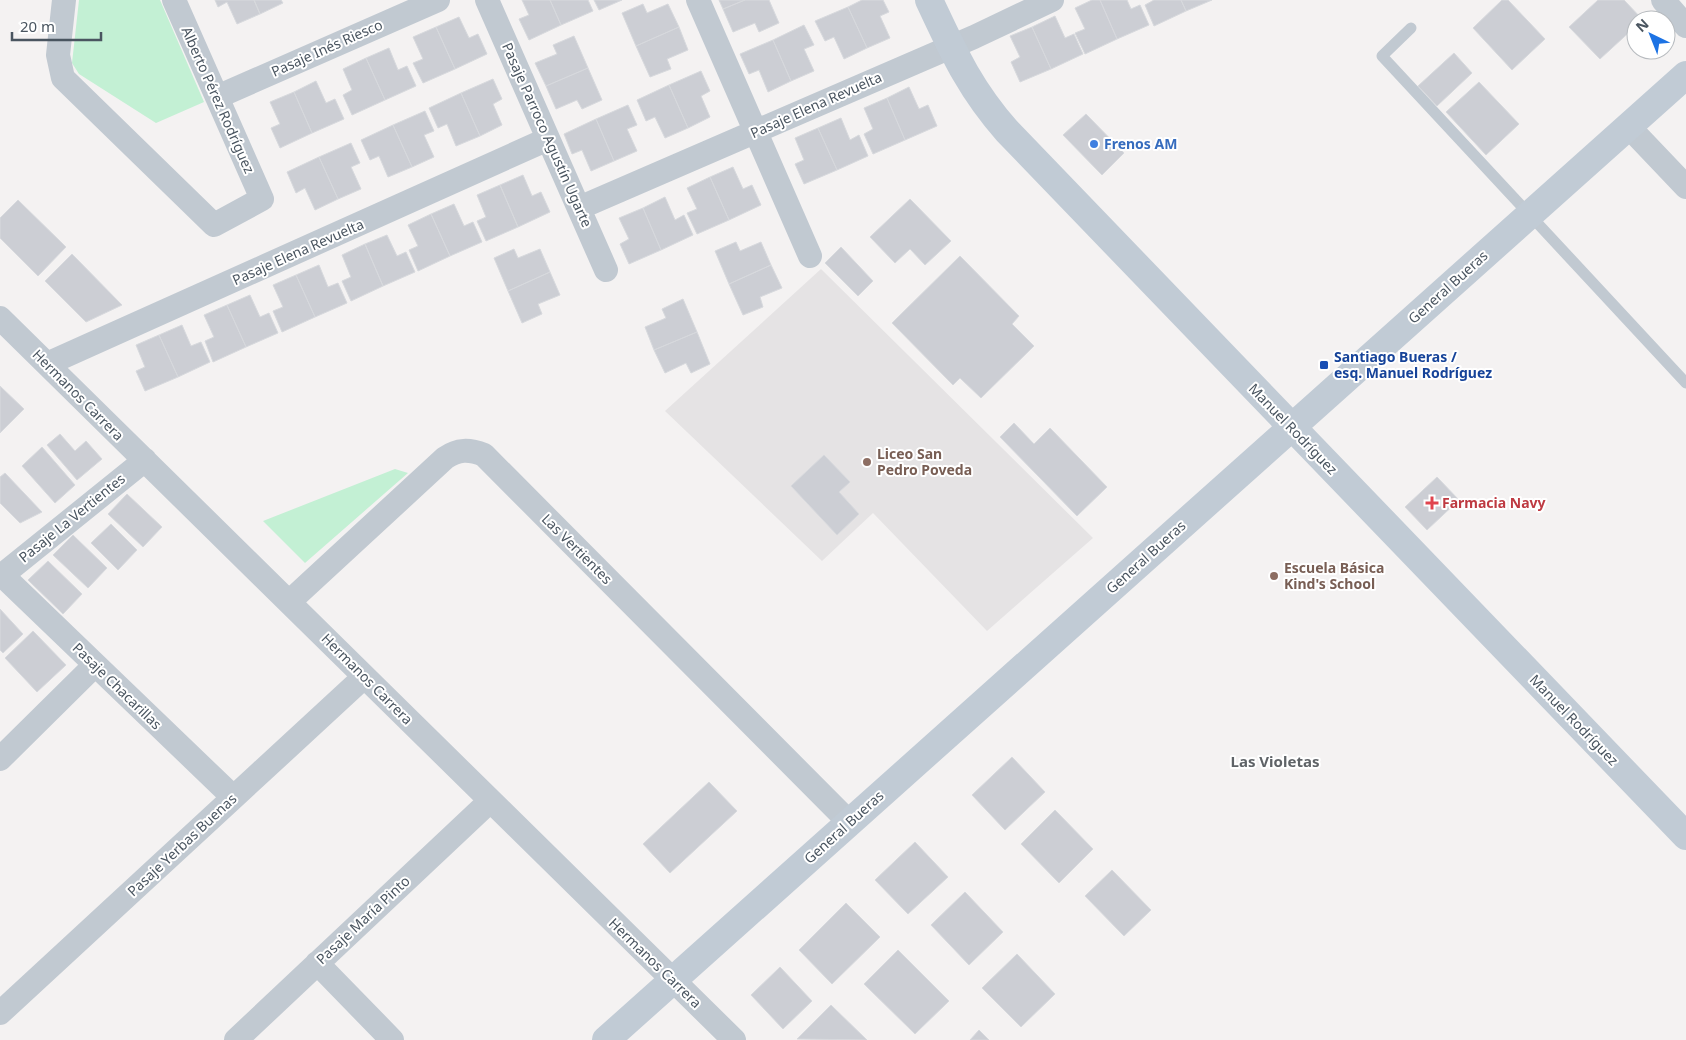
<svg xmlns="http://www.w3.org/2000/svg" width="1686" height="1040" font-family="'Noto Sans',sans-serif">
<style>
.education{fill:#e5e3e4}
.green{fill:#c3f0d4}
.building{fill:#ccced4;stroke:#d7d9dd}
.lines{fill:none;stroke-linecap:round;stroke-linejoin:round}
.lane{stroke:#c1c9d1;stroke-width:11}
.street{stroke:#c1c9d1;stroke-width:24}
.secondary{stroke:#c1cbd5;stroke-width:28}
.shop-dot{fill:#3f7fe0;stroke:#fff;stroke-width:2}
.transit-dot{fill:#1a4fb4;stroke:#fff;stroke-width:2}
.education-dot{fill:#8d6e63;stroke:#fff;stroke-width:2}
.health-dot{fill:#e0444e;stroke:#fff;stroke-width:2}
.labels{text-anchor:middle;stroke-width:4;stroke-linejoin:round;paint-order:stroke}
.street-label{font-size:14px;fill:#4a5560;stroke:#fff}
.shop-label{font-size:14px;font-weight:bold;fill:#366cbe;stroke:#fff;text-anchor:start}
.transit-label{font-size:14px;font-weight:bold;fill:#164399;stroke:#fff;text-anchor:start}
.education-label{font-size:14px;font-weight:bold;fill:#785e54;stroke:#fff;text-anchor:start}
.health-label{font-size:14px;font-weight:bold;fill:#be3a42;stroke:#fff;text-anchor:start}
.neighbourhood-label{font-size:15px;font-weight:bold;fill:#5f6367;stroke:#fff}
</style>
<rect width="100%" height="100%" fill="#f4f2f2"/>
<path class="education" d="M821 269 1093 538 987 631 873 513 822 561 665 411Z"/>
<path class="green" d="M79 0H160L204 102 156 123 79 74 72 63Z
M395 469 408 473 305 563 263 521Z"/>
<path class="building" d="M215 0H254L260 14 237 24 227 2 218 7Z
M254 0H281L283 3 260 14Z
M522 0H550L561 25 529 40 519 19 529 15Z
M550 0H588L593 11 561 25Z
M594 0H622L599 10Z
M719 0H745L723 9Z
M745 0H769L779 23 759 32 755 23 733 32 723 9Z
M862 0H883L889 12 880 16 890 38 867 48 848 7Z
M1092 0H1100L1117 39 1085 54 1075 33 1085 29 1075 8Z
M1100 0H1127L1131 9 1140 5 1149 25 1117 39Z
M1181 0H1212L1186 11Z
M1181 0 1186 11 1154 26 1145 5 1154 0Z
M1502 0H1508L1545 39 1512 70 1473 28Z
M1598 0H1624L1642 19 1636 20V26L1600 59 1569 27Z
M643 4 647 13 668 4 679 27 636 46 622 13Z
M848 7 867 48 844 59 834 37 825 41 815 21Z
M1055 16 1065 38 1074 34 1083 54 1051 69 1032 27Z
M459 17 469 38 478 34 487 54 455 69 436 27Z
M804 25 814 45 804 49 814 71 791 81 773 40Z
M436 27 455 69 423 83 413 63 423 59 413 37Z
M679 27 688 50 667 59 671 69 650 77 636 46Z
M1032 27 1051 69 1020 82 1011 62 1020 57 1010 36Z
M574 36 588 68 546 86 535 63 557 54 553 45Z
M773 40 791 81 768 92 759 70 749 74 740 54Z
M389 48 398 70 407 66 416 86 385 100 366 58Z
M1454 53 1472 73 1437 106 1418 86Z
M366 58 385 100 352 115 343 95 352 90 343 69Z
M588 68 602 100 582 109 577 100 556 109 546 86Z
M701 71 710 91 701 96 710 117 688 128 669 85Z
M493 79 502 99 493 104 502 125 480 136 461 93Z
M316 81 326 103 335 99 344 119 312 133 294 92Z
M1479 82 1519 124 1486 155 1446 112Z
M669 85 688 128 665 138 655 117 646 121 637 100Z
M909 87 919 109 928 105 937 126 905 140 887 98Z
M294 92 312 133 280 148 271 128 280 124 270 102Z
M461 93 480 136 456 146 447 124 438 128 429 108Z
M887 98 905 140 873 154 864 134 873 129 864 108Z
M628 105 637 125 627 129 637 151 614 161 596 119Z
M425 111 434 131 424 135 434 157 412 167 393 125Z
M1086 114 1124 153 1102 175 1063 135Z
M841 118 850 140 859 135 868 156 837 170 818 128Z
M596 119 614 161 591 171 582 150 572 154 564 134Z
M393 125 412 167 388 177 379 156 370 160 361 140Z
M818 128 837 170 804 184 795 164 804 160 795 138Z
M351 143 360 163 351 167 361 189 338 199 319 157Z
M319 157 338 199 315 210 305 188 296 193 287 172Z
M733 167 743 189 752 185 761 205 729 220 710 177Z
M523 175 532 196 541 192 550 212 518 227 500 185Z
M710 177 729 220 697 234 687 213 697 209 687 188Z
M500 185 518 227 486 241 477 221 486 217 477 195Z
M665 197 675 220 684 215 693 235 661 250 643 208Z
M910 199 951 241 925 265 910 249 895 263 870 237Z
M18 200 66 247 38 276 0 238V218Z
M454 204 464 226 473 222 482 242 450 256 431 214Z
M643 208 661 250 629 264 620 244 629 239 619 218Z
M431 214 450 256 418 271 409 250 418 246 408 225Z
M387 235 397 256 406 252 415 272 383 286 365 244Z
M736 242 740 251 761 242 771 265 729 284 715 251Z
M365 244 383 286 351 301 342 281 351 277 342 255Z
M841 247 873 281 858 296 825 263Z
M514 249 518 258 540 249 550 272 508 291 494 258Z
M72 254 122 305 86 322 45 281Z
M960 256 1019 316 1012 324 1034 346 981 398 960 378 953 385 892 323Z
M319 265 328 287 338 283 347 303 315 317 296 275Z
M771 265 782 288 760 297 763 307 743 315 729 284Z
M550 272 560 295 538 304 542 314 522 323 508 291Z
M296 275 315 317 282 332 273 311 283 307 273 285Z
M250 295 260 317 269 313 278 333 246 347 227 305Z
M683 299 697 332 654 350 645 327 666 318 662 309Z
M227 305 246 347 213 362 205 341 214 337 204 315Z
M182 325 191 346 201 342 210 362 178 377 159 335Z
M697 332 710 364 691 373 686 363 665 373 654 350Z
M159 335 178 377 145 391 136 371 145 367 136 345Z
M0 386 24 409 0 433Z
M1014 423 1034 444 1050 428 1107 487 1077 516 1000 437Z
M60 434 75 451 86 441 102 459 77 480 47 445Z
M42 447 75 485 55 503 22 466Z
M824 455 850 482 839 492 859 514 837 535 791 486Z
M5 473 42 512 20 523 0 503V477Z
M1437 477 1459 500 1427 530 1405 507Z
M127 494 162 527 143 547 108 514Z
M111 524 137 550 118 570 91 543Z
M73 535 107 568 88 588 53 555Z
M48 561 82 594 63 614 28 580Z
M0 609 23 634 3 653 0 650Z
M33 631 66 665 37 692 5 658Z
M1012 757 1045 792 1005 830 972 795Z
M709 782 737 811 670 873 643 844Z
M1055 810 1093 849 1059 883 1021 844Z
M915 842 948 877 908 914 875 880Z
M1112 870 1151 910 1124 936 1085 896Z
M965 892 1003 932 969 965 931 925Z
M846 903 880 937 832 984 799 950Z
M898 950 949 1001 915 1034 864 984Z
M1017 954 1055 994 1021 1027 982 988Z
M780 967 812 1001 783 1029 751 995Z
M831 1005 867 1040 797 1039Z
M979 1030 989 1040H970Z"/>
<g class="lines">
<path class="lane" d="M1411 28 1382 56 1686 383"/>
<path class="street" d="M64 0 58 55 63 78 214 225 262 199 174 0
M487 0 606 270
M698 0 810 256
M1663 0 1686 26
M217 97 438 0
M1628 126 1686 187
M579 208 974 37 1052 0
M0 318 734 1040
M47 364 548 139
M2 575 233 797
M0 577 145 460
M289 602 445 458C458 449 469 449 484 455L849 822
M0 759 95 665
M317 963 392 1040
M0 1013 364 677
M236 1040 490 801"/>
<path class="secondary" d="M929 0C953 51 969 88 1007 131L1686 836
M606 1040 1686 75"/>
</g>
<circle class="shop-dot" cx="1094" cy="144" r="5"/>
<rect class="transit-dot" x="1319" y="360" width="10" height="10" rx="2.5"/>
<g class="education-dot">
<circle cx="867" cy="462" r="5"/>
<circle cx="1274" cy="576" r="5"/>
</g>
<path class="health-dot" d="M1429.5 495.5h5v5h5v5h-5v5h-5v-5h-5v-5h5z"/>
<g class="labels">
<g class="street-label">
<text transform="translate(327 48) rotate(-24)" y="5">Pasaje Inés Riesco</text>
<text transform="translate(218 100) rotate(66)" y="5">Alberto Pérez Rodríguez</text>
<text transform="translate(816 105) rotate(-24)" y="5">Pasaje Elena Revuelta</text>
<text transform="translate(547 135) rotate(66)" y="5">Pasaje Parroco Agustín Ugarte</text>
<text transform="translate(298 252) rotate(-24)" y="5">Pasaje Elena Revuelta</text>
<text transform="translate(1448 287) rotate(-42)" y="5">General Bueras</text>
<text transform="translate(78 395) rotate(45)" y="5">Hermanos Carrera</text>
<text transform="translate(1293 429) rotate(46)" y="5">Manuel Rodríguez</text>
<text transform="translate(72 518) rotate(-39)" y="5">Pasaje La Vertientes</text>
<text transform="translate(577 549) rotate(45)" y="5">Las Vertientes</text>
<text transform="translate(1146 557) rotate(-42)" y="5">General Bueras</text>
<text transform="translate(367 679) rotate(45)" y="5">Hermanos Carrera</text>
<text transform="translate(117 686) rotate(44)" y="5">Pasaje Chacarillas</text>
<text transform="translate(1574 720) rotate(46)" y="5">Manuel Rodríguez</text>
<text transform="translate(844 827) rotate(-42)" y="5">General Bueras</text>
<text transform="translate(182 845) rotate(-43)" y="5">Pasaje Yerbas Buenas</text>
<text transform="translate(363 920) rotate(-43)" y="5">Pasaje María Pinto</text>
<text transform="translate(655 963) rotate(44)" y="5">Hermanos Carrera</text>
</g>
<g class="shop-label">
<text x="1104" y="149">Frenos AM</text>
</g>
<g class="transit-label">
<text x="1334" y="362">Santiago Bueras /<tspan x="1334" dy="16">esq. Manuel Rodríguez</tspan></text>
</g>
<g class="education-label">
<text x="877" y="459">Liceo San<tspan x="877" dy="16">Pedro Poveda</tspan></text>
<text x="1284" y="573">Escuela Básica<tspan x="1284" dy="16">Kind's School</tspan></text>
</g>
<g class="health-label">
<text x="1442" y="508">Farmacia Navy</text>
</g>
<g class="neighbourhood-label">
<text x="1275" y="767">Las Violetas</text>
</g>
</g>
<g transform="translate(1651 35) rotate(317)"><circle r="24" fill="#ffffff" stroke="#b7bbbf"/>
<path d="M0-4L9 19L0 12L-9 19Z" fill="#1d73e4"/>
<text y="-8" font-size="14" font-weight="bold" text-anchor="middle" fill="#4a5560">N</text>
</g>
<path d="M12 32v8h89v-8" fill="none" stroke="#4a5560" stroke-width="2.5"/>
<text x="20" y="32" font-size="15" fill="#4a5560" stroke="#ffffff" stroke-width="4" paint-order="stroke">20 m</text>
</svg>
